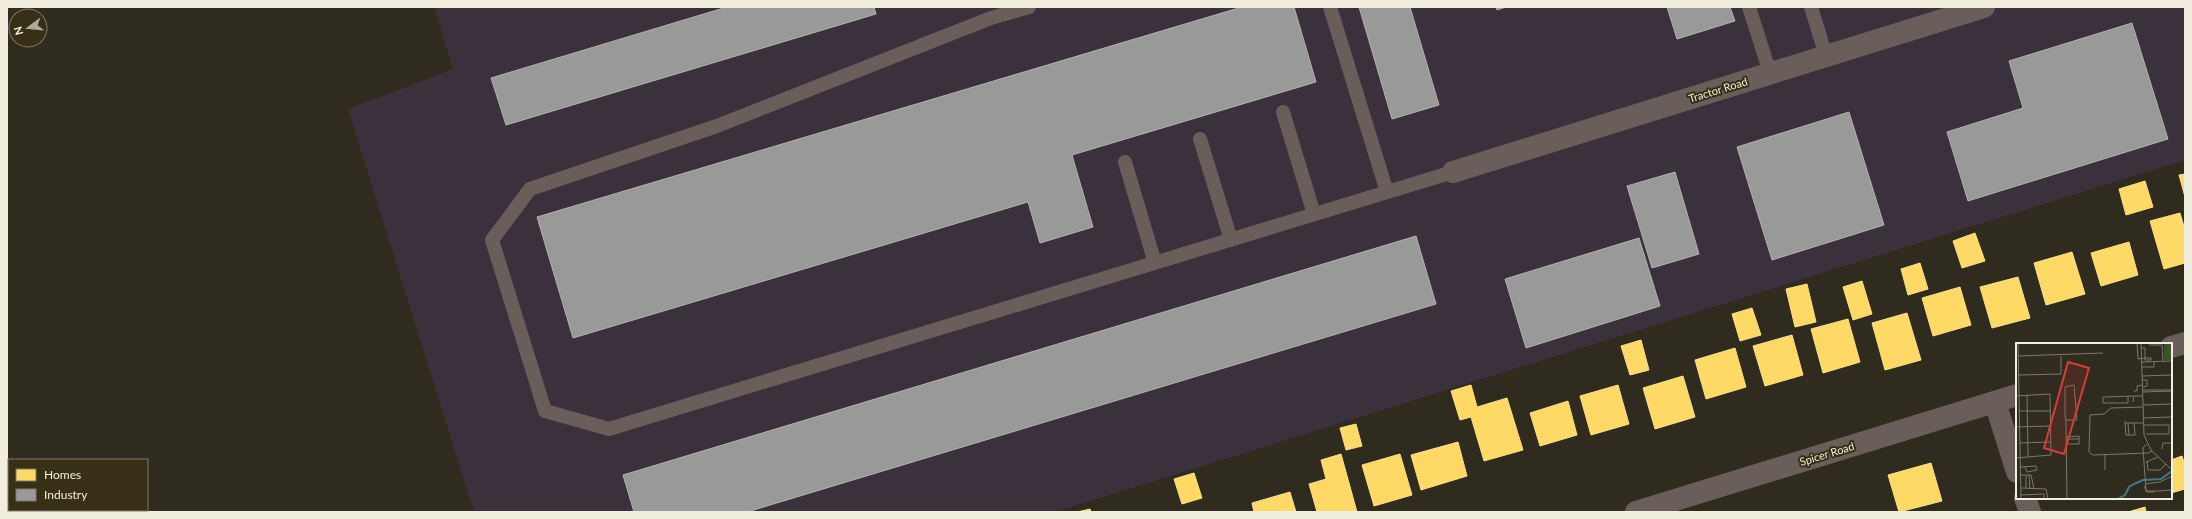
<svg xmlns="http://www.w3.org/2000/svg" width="2192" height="519" font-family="Lato,sans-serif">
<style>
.industrial{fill:#3b313d}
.homes{fill:#ffd966;stroke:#fbdf8a}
.industry{fill:#999;stroke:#b4b2ae}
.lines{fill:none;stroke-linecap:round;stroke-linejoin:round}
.lane{stroke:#6a5e5b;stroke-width:14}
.street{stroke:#6a5e5b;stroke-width:22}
.labels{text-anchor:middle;stroke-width:4;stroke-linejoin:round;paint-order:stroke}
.street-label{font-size:11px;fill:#f2eedf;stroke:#372f16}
.inset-river{fill:none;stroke:#43778c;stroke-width:2}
.inset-road{fill:none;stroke:#7d796b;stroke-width:1}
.view{fill:#d93c3a;fill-opacity:0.15;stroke:#d93c3a;stroke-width:2}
.inset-edge{fill:none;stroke:#f2eedf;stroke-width:2}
</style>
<rect width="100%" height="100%" fill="#2f2b1e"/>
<path class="industrial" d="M434 7H2185V160L1055 512H474L348 109 453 69Z"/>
<path class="homes" d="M2185 174V197L2179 175Z
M2145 181 2153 207 2126 215 2119 189Z
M2180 213 2185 230V263L2164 269 2150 221Z
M1975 233 1985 261 1962 268 1953 241Z
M2129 242 2138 275 2101 286 2091 253Z
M2072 252 2085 294 2046 305 2034 263Z
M1920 263 1928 289 1908 295 1901 269Z
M2018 277 2030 318 1992 328 1980 287Z
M1862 281 1872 314 1853 320 1843 287Z
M1807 284 1816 322 1795 327 1786 289Z
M1960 287 1971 325 1933 336 1922 298Z
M1752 308 1761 335 1740 341 1732 314Z
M1907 313 1921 360 1885 370 1872 323Z
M1848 319 1860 362 1823 373 1811 329Z
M1792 335 1803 375 1765 386 1753 346Z
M1641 340 1649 370 1630 375 1621 346Z
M1735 348 1746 387 1706 399 1695 360Z
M1683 376 1695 417 1655 429 1643 388Z
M1471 385 1477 407 1507 398 1523 450 1484 461 1471 417 1460 420 1451 391Z
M1618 385 1629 424 1591 435 1580 396Z
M1568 401 1577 435 1540 446 1530 413Z
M1356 424 1362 446 1346 450 1340 428Z
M1458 442 1467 476 1421 490 1411 455Z
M1341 454 1357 512H1317L1309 484 1326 479 1321 460Z
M1400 454 1412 495 1374 506 1362 465Z
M2182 456 2185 465V489L2171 493V460Z
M1931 463 1942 501 1899 512 1888 475Z
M1194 473 1202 498 1182 504 1174 479Z
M1290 492 1296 512H1254L1252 503Z
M2145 507 2146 512H2128Z
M1090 509 1091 512H1077Z"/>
<path class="industry" d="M727 7H874L876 14 506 125 491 78Z
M1242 7H1294L1316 82 1072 155 1093 227 1040 243 1028 202 573 338 537 217Z
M1359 7H1410L1439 105 1392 119Z
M1496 7H1506L1497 10Z
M1667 7H1730L1735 21 1677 39Z
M2132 23 2168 139 1968 201 1947 132 2023 108 2009 61Z
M1849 112 1884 225 1772 260 1737 147Z
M1675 172 1699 254 1652 268 1627 186Z
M1416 236 1436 304 747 512H634L623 475Z
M1639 238 1660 306 1526 348 1505 279Z"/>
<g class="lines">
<path class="lane" d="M1029 7 991 18 717 126 530 189 492 240 545 411 609 429 1453 172
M1330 7 1387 192
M1749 7 1770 73
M1811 7 1826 56
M1283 112 1314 214
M1200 139 1231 240
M1125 162 1155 263"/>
<path class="street" d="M1453 172 1984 7
M2171 347 2185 343
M1995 402 2017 472
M2025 498 2030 512
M1636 512 2017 395"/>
</g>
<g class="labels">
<g class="street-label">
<text transform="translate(1718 90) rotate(-17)" y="4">Tractor Road</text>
<text transform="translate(1827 454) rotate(-17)" y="4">Spicer Road</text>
</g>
</g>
<g transform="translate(2016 343)">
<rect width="156" height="156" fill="#2f2b1e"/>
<path d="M148 1H156V17H148Z" fill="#3f512f"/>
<path class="inset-river" d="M102 156 109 152 113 144 118 141 127 137 145 136 156 128"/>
<path class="inset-road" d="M2 0 5 156M121 0 122 16 129 15H135V17H129V5H125M125 0 128 92 135 107 156 127M133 2H146L147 18M2 13 87 10M126 19 156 18M126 24H138V19M3 32 45 31V13M126 33 156 32M126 37H131V43L127 44M127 47H156M118 48H121V43L126 42M127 49 156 48M11 52 12 114M0 53 34 51 35 112 0 115M112 53V60H87V54L118 53M117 59 118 53H126M127 62 156 61M127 64 95 65 88 71 74 72 73 109 77 112 132 110 136 108M3 68H34M127 75 156 74M50 77H61L58 42 49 44V74L50 77V80L51 156M109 78V80H127M109 80 110 92H119L118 80M112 80 113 92M128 82H153V91H130M0 84 34 83M50 94 63 93V96H50M4 100 34 99M50 101H63V96M131 101 127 105 130 148H143M146 106 147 100H156M89 112V127M131 118 132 127H144L150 121M130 119 142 114M4 124 20 123 21 127 11 129 9 124M4 132H15L18 146M10 132V145M13 132 14 146M129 141 144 139 156 133M128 143 131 149H139M5 145 30 146 32 156M143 148 156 147M5 152 28 151V156"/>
<path class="view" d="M52 19 73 25 48 111 28 105Z"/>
<rect width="156" height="156" class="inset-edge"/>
</g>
<rect width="2192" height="519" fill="none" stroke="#f2eedf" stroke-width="16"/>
<rect x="8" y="459" width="140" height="52" fill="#372f16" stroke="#827b66"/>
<rect x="16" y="469" width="20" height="12" fill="#ffd966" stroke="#827b66"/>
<text x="44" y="479" font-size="12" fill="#f2eedf">Homes</text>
<rect x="16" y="489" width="20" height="12" fill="#999999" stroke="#827b66"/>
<text x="44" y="499" font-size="12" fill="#f2eedf">Industry</text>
<g transform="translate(28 28) rotate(254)"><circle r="19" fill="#372f16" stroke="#827b66"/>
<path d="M0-3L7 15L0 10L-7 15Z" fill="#aeaa9b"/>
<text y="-6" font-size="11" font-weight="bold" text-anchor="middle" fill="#f2eedf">N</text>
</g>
</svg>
